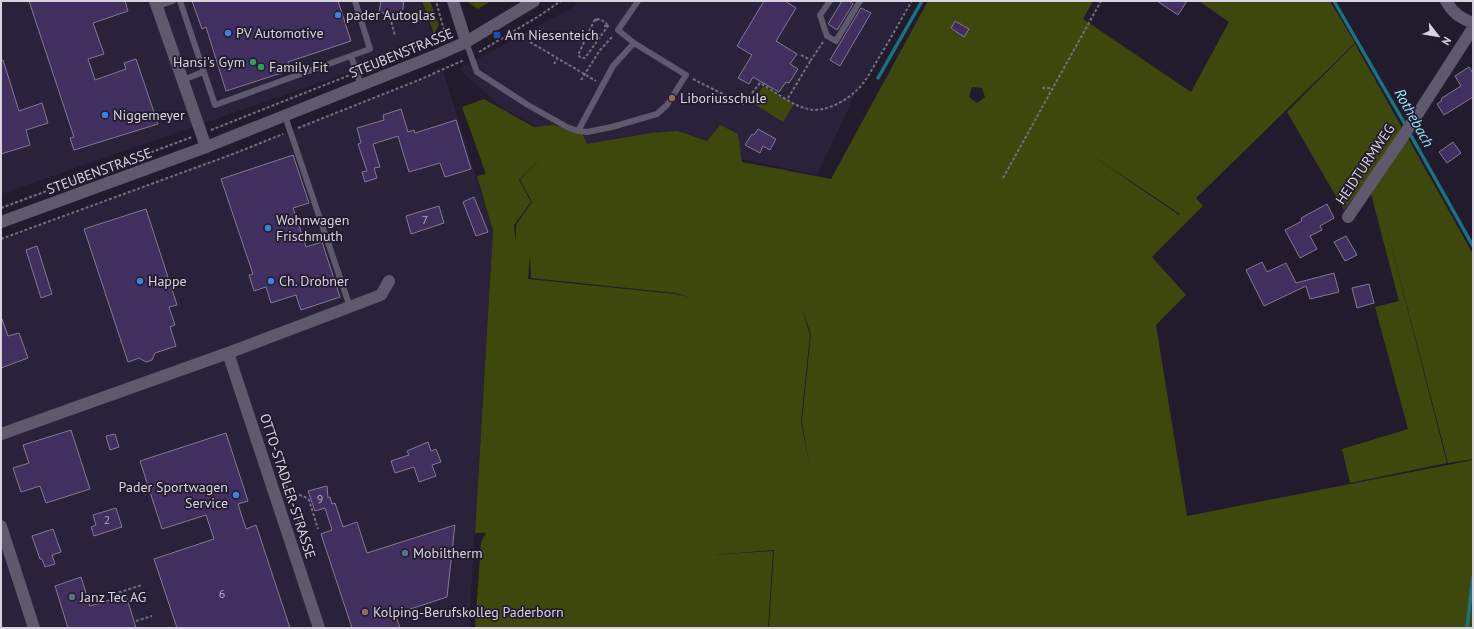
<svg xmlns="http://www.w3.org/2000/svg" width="1474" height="629" font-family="'PT Sans',sans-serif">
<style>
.built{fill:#2a223a}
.green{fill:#3f480c;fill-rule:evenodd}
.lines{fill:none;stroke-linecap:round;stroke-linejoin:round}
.stream{stroke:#187480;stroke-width:3.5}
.building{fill:#402f5f;stroke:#817a91}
.path{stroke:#746f7f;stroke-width:2;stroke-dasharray:3 2;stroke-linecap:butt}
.service{stroke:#5f596e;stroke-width:6}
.minor{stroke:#5f596e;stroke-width:12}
.tertiary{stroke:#5f596e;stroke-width:12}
.shop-dot{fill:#3f7fe0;stroke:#211b2d;stroke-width:1.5}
.transit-dot{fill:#1a4fb4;stroke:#211b2d;stroke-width:1.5}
.leisure-dot{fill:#2e9e5b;stroke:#211b2d;stroke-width:1.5}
.education-dot{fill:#8d6e63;stroke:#211b2d;stroke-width:1.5}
.service-dot{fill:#5c6f8a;stroke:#211b2d;stroke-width:1.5}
.labels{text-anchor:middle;stroke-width:3.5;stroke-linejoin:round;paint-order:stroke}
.number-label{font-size:12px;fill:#b1abc0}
.poi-label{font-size:14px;fill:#d7d4e0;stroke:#211b2d;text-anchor:start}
.street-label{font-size:14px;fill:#d7d4e0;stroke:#211b2d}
.water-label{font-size:15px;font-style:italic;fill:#8eeaf9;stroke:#211b2d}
</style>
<rect width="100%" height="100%" fill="#211b2d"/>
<path class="built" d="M1 1H421L433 35 356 70 1 194Z
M579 1H910L877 60 858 88 817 175 663 143 595 148 560 138 502 108 459 69 573 7Z
M443 71 493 231 469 628H1V241L341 112Z"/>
<path class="green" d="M422 1H430L439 25 434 34Z
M466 1H491L478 9Z
M928 1H1093L1083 19 1191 92 1229 22 1199 1H1330L1355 43 1196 198 1203 206 1152 257 1186 295 1156 325 1187 516 1473 460V628H769L774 550 714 555 773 551 768 628H475L481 542 486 533H475L493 231 477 176 486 174 462 107 484 99 534 127 553 125 582 133 587 144 651 133 677 131 707 141 720 125 738 134 742 162 831 179ZM955 21 969 29 964 36 951 29ZM972 87 982 88 985 97 977 103 969 97ZM1084 150 1180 214 1179 215ZM543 156 520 180 532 202 516 225V243L514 225 531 202 519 180 543 156H551ZM530 256 531 278 676 293 690 297 675 294 528 279ZM802 309 811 334 802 421 810 469 801 421 810 335Z
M1355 44 1473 254V459L1448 463 1380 202 1447 463 1350 483 1342 449 1408 429 1375 307 1399 301 1371 194 1376 185 1368 179 1344 210 1287 112Z
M763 86 794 104 783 122 753 103Z"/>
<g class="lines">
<path class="stream" d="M1334 1 1406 126
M878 78 922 1
M1409 132 1473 246
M1467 628 1473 577"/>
</g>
<path class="building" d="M29 1H125L128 11 93 23 104 54 88 59 95 80 126 69 124 63 136 59 158 124 74 150 70 138 74 137Z
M192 1H338L351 41 288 62 291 70 226 91 206 27 202 29Z
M381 1H404L402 15 396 14 395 16 379 12Z
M764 1H785L796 8 776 41 797 54 790 64 798 69 789 83 786 82 779 92 753 77 749 84 738 78 752 55 737 46Z
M842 1H849L853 4 837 30 828 24Z
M1157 1H1187L1178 15Z
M861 8 871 13 840 66 830 60Z
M955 21 969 29 964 37 951 28Z
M3 60 19 111 42 103 48 123 26 130 30 145 1 154V61Z
M1469 67 1473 73V97L1444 115 1437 104 1441 101 1442 98 1461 86 1455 76Z
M401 109 408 132 414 130 415 133 456 120 471 169 445 177 440 163 409 172 398 136 373 144 380 167 374 168 377 178 365 182 362 172 367 171 358 144 361 143 357 128 384 120 383 115Z
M758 129 776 139 770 150 763 146 760 153 745 145 752 134 754 135Z
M1453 142 1461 153 1447 163 1439 152Z
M293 155 309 203 293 208 306 247 322 242 340 297 301 310 296 295 271 303 266 287 254 291 249 275 253 274 221 179Z
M474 197 488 232 476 236 463 202Z
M1327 204 1334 218 1320 226 1322 230 1310 236 1317 249 1300 258 1285 230 1302 221 1301 218Z
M439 206 444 223 411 234 406 216Z
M146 209 177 305 169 307 175 325 170 327 176 346 155 353 152 360 146 362 139 358 128 362 84 229Z
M1346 236 1357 255 1345 261 1334 242Z
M37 246 52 294 41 298 26 250Z
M1262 262 1267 272 1286 263 1296 283 1334 273 1339 292 1310 299 1306 286 1264 306 1246 270Z
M1369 284 1374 303 1357 308 1352 288Z
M2 319 8 336 19 333 28 358 1 368V320Z
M71 430 90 489 46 503 40 486 21 492 13 468 29 463 23 445Z
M226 433 248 501 238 504 246 529 256 525 290 628H177L154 559 214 539 206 515 162 529 140 461Z
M115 434 119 447 110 450 106 436Z
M428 442 431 451 436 449 441 462 432 465 436 476 419 482 414 467 395 473 391 461 409 455 407 451Z
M327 486 328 498 330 497 332 504 335 503 343 527 357 522 367 553 455 525 447 597 395 614 400 628H352L321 534 332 530 325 508 315 511 308 491Z
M116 508 122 527 94 536 91 527 96 525 93 515Z
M53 529 61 552 52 555 55 564 45 567 42 559H40L32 536Z
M81 577 90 606 126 595 136 628H68L55 586Z"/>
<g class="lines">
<path class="path" d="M390 17 395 36
M595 19 598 22
M604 26H608C605 21 601 19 595 19L578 55 581 58H585L608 26 611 27
M530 42 596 81
M479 52 539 16 561 1
M801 55 811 60 823 42
M554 64 557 59
M363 69 433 39 444 30 436 1
M693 79 743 104 760 83C774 91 793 106 808 109 825 113 846 101 858 89 867 80 873 67 880 56 891 38 901 19 912 1
M581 80 600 50 613 36
M1042 88H1052
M788 98 811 60
M298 128 419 80 464 60
M211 130 350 75
M1003 178 1101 1
M1 208 192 137
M1 239 233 154 283 134
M283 476 303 534
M289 495C296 494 304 495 309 500L318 529
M114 594 142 585
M136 621 152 616"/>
<path class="service" d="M180 1 215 105 370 49 355 1
M830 1 820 15 827 36 836 41 860 1
M157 6 173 1
M466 42 477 72 528 105 567 127 578 131 587 132 612 127 657 114 667 105 686 75 634 43 613 66 578 131
M634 43 618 30 638 1
M351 56 361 85
M183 80 203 72
M285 116 350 307"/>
<path class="minor" d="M155 1 206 147
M453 1 466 42
M1446 1C1453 13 1460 18 1473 23
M1348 217 1404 135 1473 28
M228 353 319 628
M1 434 228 353 381 295 389 281
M1 526 34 628"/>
<path class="tertiary" d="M1 222 206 147 439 54 466 42 534 1"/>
</g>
<g class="shop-dot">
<circle cx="338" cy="15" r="4"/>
<circle cx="228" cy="33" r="4"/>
<circle cx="105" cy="115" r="4"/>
<circle cx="268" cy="228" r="4"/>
<circle cx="140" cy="281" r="4"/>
<circle cx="271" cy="281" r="4"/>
<circle cx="236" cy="495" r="4"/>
</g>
<rect class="transit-dot" x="493" y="31" width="8" height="8" rx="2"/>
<g class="leisure-dot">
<circle cx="253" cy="62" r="4"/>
<circle cx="261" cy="67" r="4"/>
</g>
<g class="education-dot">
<circle cx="672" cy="98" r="4"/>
<circle cx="365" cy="612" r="4"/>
</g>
<g class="service-dot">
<circle cx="405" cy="553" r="4"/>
<circle cx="72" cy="597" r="4"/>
</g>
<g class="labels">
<g class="number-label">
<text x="425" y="224">7</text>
<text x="320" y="503">9</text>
<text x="107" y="524">2</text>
<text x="222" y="598">6</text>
</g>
<g class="poi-label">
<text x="346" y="20">pader Autoglas</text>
<text x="236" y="38">PV Automotive</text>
<text x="505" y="40">Am Niesenteich</text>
<text x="245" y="67" text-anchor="end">Hansi's Gym</text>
<text x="269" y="72">Family Fit</text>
<text x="680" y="103">Liboriusschule</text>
<text x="113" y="120">Niggemeyer</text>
<text x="276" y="225">Wohnwagen<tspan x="276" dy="16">Frischmuth</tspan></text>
<text x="148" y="286">Happe</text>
<text x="279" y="286">Ch. Drobner</text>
<text x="228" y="492" text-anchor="end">Pader Sportwagen<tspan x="228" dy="16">Service</tspan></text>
<text x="413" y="558">Mobiltherm</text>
<text x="80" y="602">Janz Tec AG</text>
<text x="373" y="617">Kolping-Berufskolleg Paderborn</text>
</g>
<g class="street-label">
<text transform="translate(401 53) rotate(-22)" y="5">STEUBENSTRASSE</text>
<text transform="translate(1365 164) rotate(-56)" y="5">HEIDTURMWEG</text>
<text transform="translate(99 171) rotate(-20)" y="5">STEUBENSTRASSE</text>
<text transform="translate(288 486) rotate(72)" y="5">OTTO-STADLER-STRASSE</text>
</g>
<g class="water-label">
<text transform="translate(1414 118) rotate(61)" y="5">Rothebach</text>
</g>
</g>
<rect width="1474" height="629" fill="none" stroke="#d7d4e0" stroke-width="4"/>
<g transform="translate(1438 36) rotate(121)" stroke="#211b2d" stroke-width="3" paint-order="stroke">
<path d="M0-3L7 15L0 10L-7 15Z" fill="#d7d4e0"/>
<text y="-6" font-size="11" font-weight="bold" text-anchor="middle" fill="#d7d4e0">N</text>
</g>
</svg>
